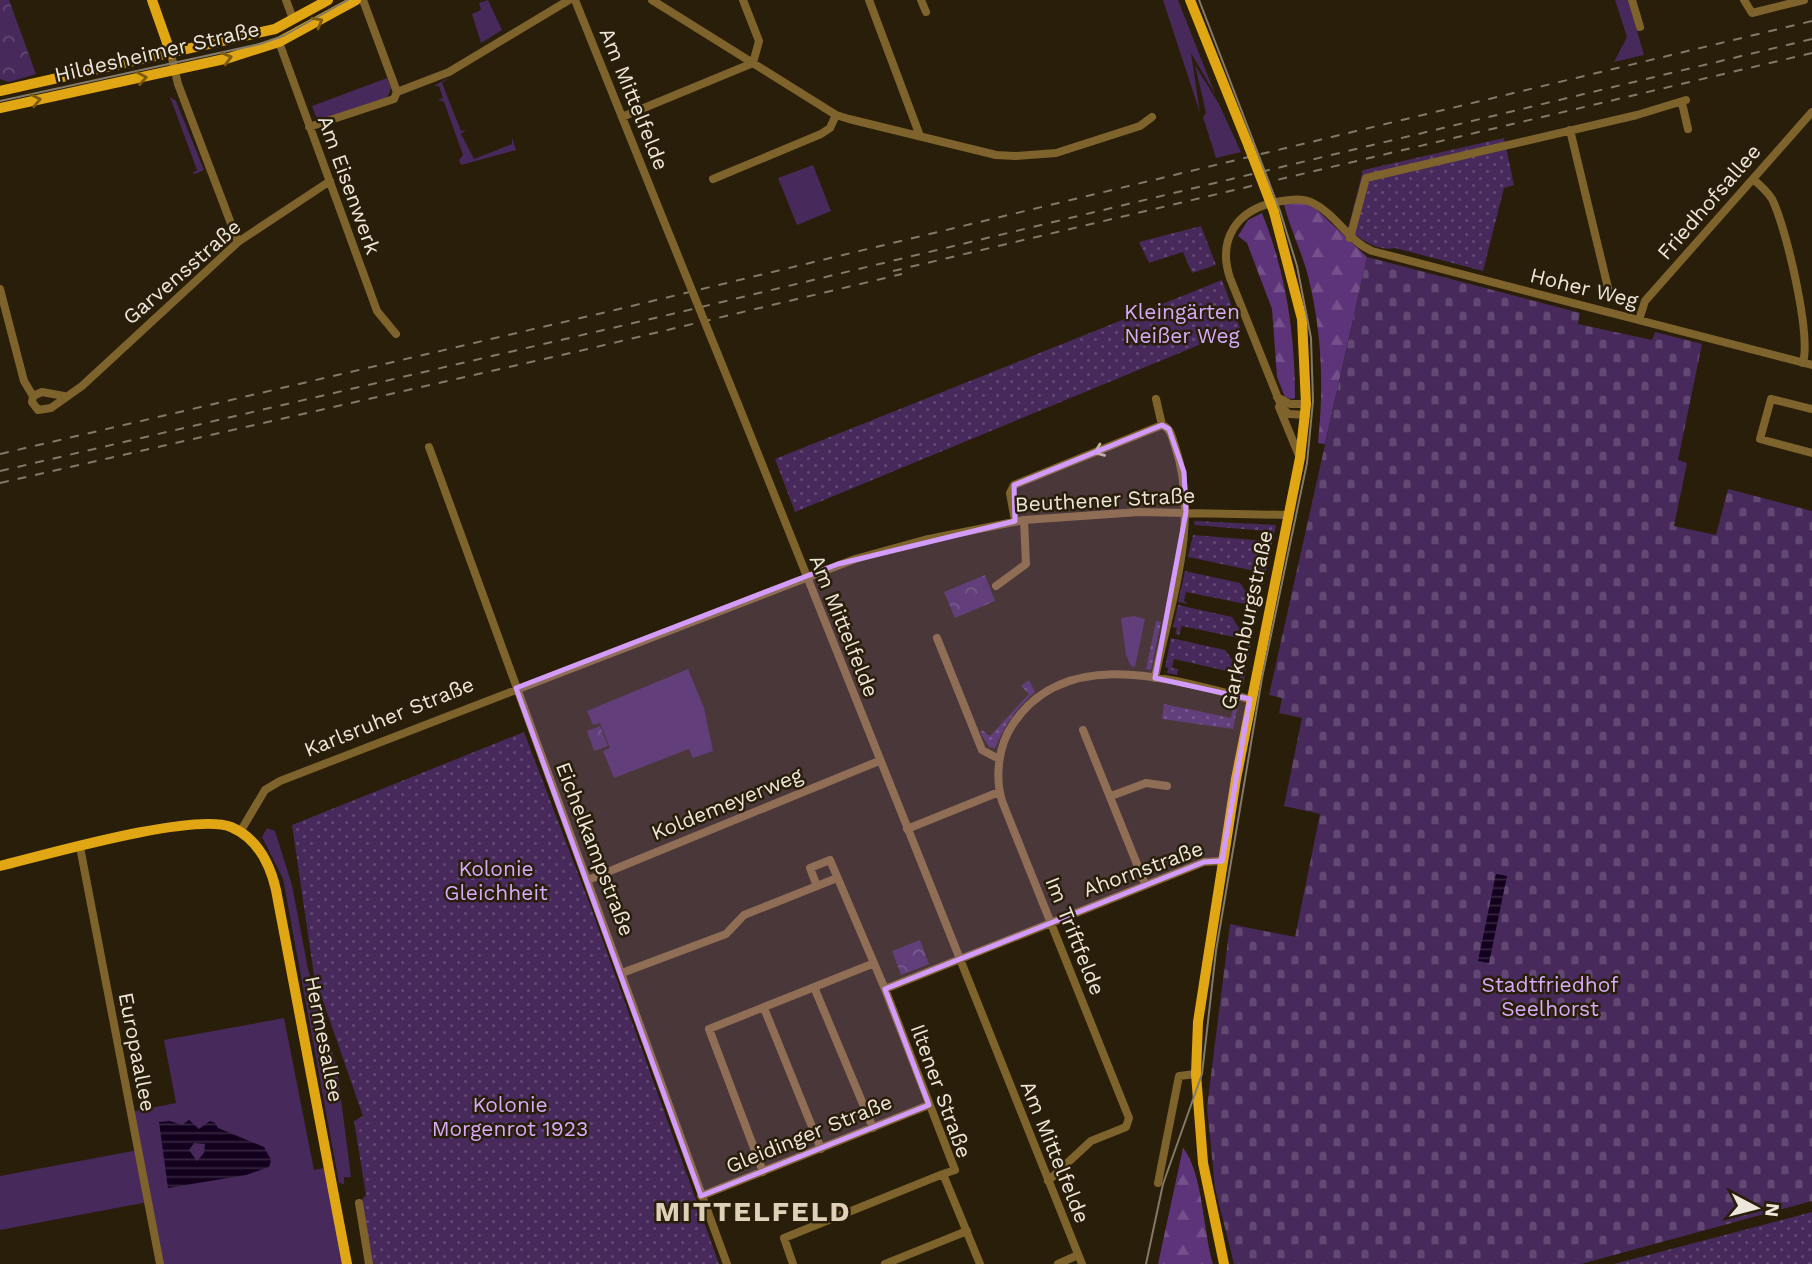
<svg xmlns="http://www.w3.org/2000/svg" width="1812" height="1264" font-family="'Work Sans',sans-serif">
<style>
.grass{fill:#47295b}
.forest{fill:url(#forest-firs)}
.cemetery{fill:url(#cemetery-stones)}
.park{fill:url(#park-crowns)}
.garden{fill:url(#garden-dots)}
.water{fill:url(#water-rules);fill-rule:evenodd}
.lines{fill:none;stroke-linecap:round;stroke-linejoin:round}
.minor{stroke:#7f632c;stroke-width:8}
.major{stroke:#e1a614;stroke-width:10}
.tram{stroke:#827968;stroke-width:2}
.rail{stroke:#827968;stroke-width:2;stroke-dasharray:9 9;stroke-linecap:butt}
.minor-bridge{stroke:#7f632c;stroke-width:8}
.major-bridge{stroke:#e1a614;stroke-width:10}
.oneway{stroke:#7c5b0e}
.oneway2{stroke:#c1b294}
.marked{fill:#d39cfc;fill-opacity:0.2;stroke:#d39cfc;stroke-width:5;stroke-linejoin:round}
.labels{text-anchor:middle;stroke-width:5;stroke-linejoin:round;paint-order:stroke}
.street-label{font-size:21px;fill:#ede6da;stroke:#291e09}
.park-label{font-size:21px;fill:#d7aafa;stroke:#291e09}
.district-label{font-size:28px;font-weight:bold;letter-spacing:2px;fill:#dfd1b8;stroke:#291e09}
</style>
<defs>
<pattern id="forest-firs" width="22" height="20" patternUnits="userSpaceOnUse" patternTransform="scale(1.75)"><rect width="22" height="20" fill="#5d3379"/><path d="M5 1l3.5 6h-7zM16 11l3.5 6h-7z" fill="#75518b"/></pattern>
<pattern id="cemetery-stones" width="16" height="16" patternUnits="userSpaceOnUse" patternTransform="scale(1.75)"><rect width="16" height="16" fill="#47295b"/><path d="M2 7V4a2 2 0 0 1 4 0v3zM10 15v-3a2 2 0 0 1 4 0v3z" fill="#624872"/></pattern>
<pattern id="park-crowns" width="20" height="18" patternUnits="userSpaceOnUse" patternTransform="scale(1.75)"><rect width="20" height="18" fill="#47295b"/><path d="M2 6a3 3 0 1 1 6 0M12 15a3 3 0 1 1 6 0" fill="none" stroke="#624872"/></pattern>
<pattern id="garden-dots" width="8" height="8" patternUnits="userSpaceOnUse" patternTransform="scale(1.75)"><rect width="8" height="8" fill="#47295b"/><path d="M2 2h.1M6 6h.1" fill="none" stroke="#624872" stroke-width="1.8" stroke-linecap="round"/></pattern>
<pattern id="water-rules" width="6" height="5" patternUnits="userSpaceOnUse" patternTransform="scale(1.75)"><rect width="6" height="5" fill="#12001e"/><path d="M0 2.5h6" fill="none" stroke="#35253e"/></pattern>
</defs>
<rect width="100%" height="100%" fill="#291e09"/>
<path class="grass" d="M488 0 502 30 481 43 472 14 481 10 479 3Z
M1163 0H1178L1215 94 1191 53 1200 113Z
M1615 0H1628L1644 55 1614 62 1627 37Z
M1195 65 1219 104 1241 152 1216 158 1203 117 1206 113Z
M450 77 442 83 461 131 466 130 461 134 474 159 512 144V138L516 150 461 165 459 160 463 155 444 102 438 100 443 98 439 86H434Z
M387 78 391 88 387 98 318 122 312 106Z
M170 97 176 101 204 170 195 174 192 173 197 170Z
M813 165 831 211 797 225 778 178Z
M1134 616 1145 619 1135 667 1131 666 1126 655 1121 618Z
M688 669 704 708 713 751 693 758 689 749 614 778 603 751 610 748 600 723 593 725 587 711Z
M267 828 275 831 292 885 308 969 337 1068 351 1177H344V1184L339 1183 283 879 262 837Z
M284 1018 314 1170 329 1167 347 1264H160L148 1202 0 1230V1176L138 1150 130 1112 176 1103 164 1040Z"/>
<path class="forest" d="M1303 203 1315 208 1367 257 1325 444 1318 443C1324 386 1322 332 1308 276 1302 252 1290 229 1284 204Z
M1262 213C1286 273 1295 333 1295 398L1292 399 1285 397 1277 377 1272 309 1247 243 1238 236 1248 220Z
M1183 1148C1203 1172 1203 1232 1213 1264H1158Z"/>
<path class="cemetery" d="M1367 257 1580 313 1578 324 1652 340 1655 332 1702 344 1678 460 1687 463 1674 526 1716 535 1728 489 1812 511V1201L1581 1264H1234L1215 1188 1207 1107 1230 924 1295 937 1320 814 1284 806 1302 718 1279 713 1282 698 1269 695Z"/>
<path class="park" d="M0 0H9L36 74 9 82 0 79Z
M985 575 995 601 955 618 944 592Z
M600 726 608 746 594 751 587 731Z
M920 940 929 964 901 975 892 951Z"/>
<path class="garden" d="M1504 138 1514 185 1504 188 1483 271 1395 248C1378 252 1360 239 1348 229L1363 170Z
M1201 226 1216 265 1192 273 1183 252 1149 263 1139 242Z
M1222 280 1240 328 795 512 775 459Z
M1195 521 1276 525 1263 585 1258 584 1260 572 1188 557 1193 535 1266 541 1267 531 1194 525Z
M1185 571 1240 583 1249 596 1261 598 1256 619 1248 617 1253 615 1255 606 1186 592 1184 601 1188 604 1178 602Z
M1178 605 1232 617 1238 627 1254 631 1249 652 1245 651 1248 640 1182 626 1179 635 1175 634 1177 628 1173 627Z
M1156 621 1161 622 1151 670 1146 669Z
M1171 638 1225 650 1233 661 1242 663 1245 652 1249 653 1243 686 1239 685 1240 674 1174 659 1172 668 1178 669 1177 675 1167 673 1168 668 1165 667Z
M1029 680 1035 692C1015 709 1005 725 995 748L989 747 980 732 982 730 990 736 1029 694 1021 686Z
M1164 704 1231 718 1234 704 1238 705 1233 729 1162 719Z
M524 732 590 905 719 1264H370L359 1203 366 1195 354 1121 363 1116 314 975 292 825Z
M1812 1212V1264H1614Z"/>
<path class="water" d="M1496 874 1507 876 1489 963 1478 961Z
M189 1120 199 1129 210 1121 215 1123 218 1128 264 1147 271 1160 269 1167 246 1175 168 1188 159 1122 170 1121 182 1125ZM194 1143 205 1144 204 1153 197 1161 189 1150Z"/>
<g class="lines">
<path class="minor" d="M286 0 293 19
M363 0 397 92
M575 0 663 219
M652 0 836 115 849 119 996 155 1015 156 1056 153 1140 126 1152 117
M869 0 920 136
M921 0 926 12
M1632 0 1640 27
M1744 0 1752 13 1804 0
M279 42 377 311 396 334
M171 54 178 84 238 242
M1682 103 1688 129
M622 117 753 63 759 41 743 0
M309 127 394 99 397 92 449 72 569 0
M1570 130 1609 292
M713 179 821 134 830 128 836 115
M1753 179C1760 185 1767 191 1772 199 1786 227 1811 333 1803 363
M1350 238 1366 178 1637 115 1686 100
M0 289 24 381 33 396
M1639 320 1645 301 1812 112
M33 396 32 402 38 410 51 408 82 386 238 242 330 181
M33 396 42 392 64 396
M1277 397 1290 404H1306
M738 404 1082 1264
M1279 407 1300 458
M1812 409 1771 399 1760 439 1812 453
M1306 415 1289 414 1282 408 1230 278C1217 239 1237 210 1276 202 1289 200 1301 197 1313 203 1337 215 1348 241 1372 251L1812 365
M429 447 727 1264
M1015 521 1010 493 1014 485 1162 425
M996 586 1026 564 1024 520
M937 638 982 750 999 759
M1155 678C1170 603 1201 522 1175 446 1172 438 1171 428 1162 425L1156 399
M1083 730 1145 884
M1111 796 1146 783 1167 786
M907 829 999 792
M240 832 265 790 280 781 855 559 924 540 1024 520 1139 512 1289 515
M80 847 160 1264
M588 880 879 761
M817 886 810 868 830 860 885 989 955 1170 943 1174 980 1264
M622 973 726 934 744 915 837 878
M814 987 873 1128
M885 989 1204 862 1222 861
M764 1008 821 1149
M763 1172 709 1029 872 964
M1048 1181 1091 1141 1126 1127 1129 1118 1002 801C995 777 998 746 1013 724 1066 644 1174 680 1250 699
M1158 1183 1179 1076 1196 1074
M701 1196 929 1105
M359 1203 369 1264
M793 1264 784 1238 943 1174
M885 1264 967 1231
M1058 1264 1078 1255"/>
<path class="major" d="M152 0 171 54
M1190 0 1249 147
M0 91 275 29 328 0
M0 108 229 58 279 42 356 0
M0 866C45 855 194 812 231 827 257 838 270 864 276 890L347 1264
M1224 1264 1203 1163 1196 1074 1198 1022 1236 779 1300 458 1306 404 1302 319 1274 212"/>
<path class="tram" d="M0 101 260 44 283 36 348 0
M1146 1264 1163 1184 1202 1074 1216 951 1262 678 1307 463 1313 401 1311 338 1297 266 1280 211 1199 0"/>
<path class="rail" d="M893 271 1812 53
M0 454 615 310 1812 21
M0 471 672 314 1812 39
M0 483 592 348 902 274"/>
<path class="minor-bridge" d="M663 219 738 404"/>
<path class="major-bridge" d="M1249 147 1274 212"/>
</g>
<defs><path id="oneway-chevron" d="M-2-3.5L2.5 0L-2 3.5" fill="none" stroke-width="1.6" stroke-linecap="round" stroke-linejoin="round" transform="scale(1.75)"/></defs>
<g class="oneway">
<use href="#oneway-chevron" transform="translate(318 22) rotate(-30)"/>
<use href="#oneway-chevron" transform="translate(227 58) rotate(-15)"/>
<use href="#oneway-chevron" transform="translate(142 78) rotate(-10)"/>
<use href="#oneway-chevron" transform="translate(36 100) rotate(-11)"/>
</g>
<use class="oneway2" href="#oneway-chevron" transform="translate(1099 451) rotate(158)"/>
<path class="marked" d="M1162 425 1169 429 1184 472 1186 512 1155 678 1250 699 1222 861 1204 862 885 989 929 1105 701 1196 516 688 838 564 1015 521 1014 485Z"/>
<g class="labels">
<g class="street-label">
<text transform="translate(157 52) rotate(-13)" y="7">Hildesheimer Straße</text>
<text transform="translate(634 99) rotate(68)" y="7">Am Mittelfelde</text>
<text transform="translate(349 185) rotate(70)" y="7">Am Eisenwerk</text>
<text transform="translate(1709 202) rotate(-49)" y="7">Friedhofsallee</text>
<text transform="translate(182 272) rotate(-41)" y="7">Garvensstraße</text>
<text transform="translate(1584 288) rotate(14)" y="7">Hoher Weg</text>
<text transform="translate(1105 500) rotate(-3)" y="7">Beuthener Straße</text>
<text transform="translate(1247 620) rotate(-78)" y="7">Garkenburgstraße</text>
<text transform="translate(844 626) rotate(68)" y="7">Am Mittelfelde</text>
<text transform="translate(389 717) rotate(-22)" y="7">Karlsruher Straße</text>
<text transform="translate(727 804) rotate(-22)" y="7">Koldemeyerweg</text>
<text transform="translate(595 849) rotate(69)" y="7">Eichelkampstraße</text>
<text transform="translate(1143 869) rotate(-20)" y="7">Ahornstraße</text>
<text transform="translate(1075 936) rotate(68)" y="7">Im Triftfelde</text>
<text transform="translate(324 1039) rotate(79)" y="7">Hermesallee</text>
<text transform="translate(137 1052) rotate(79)" y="7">Europaallee</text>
<text transform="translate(941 1091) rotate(70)" y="7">Iltener Straße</text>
<text transform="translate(809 1134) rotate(-22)" y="7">Gleidinger Straße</text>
<text transform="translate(1055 1152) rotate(68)" y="7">Am Mittelfelde</text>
</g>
<g class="park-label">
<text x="1182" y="319">Kleingärten<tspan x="1182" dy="24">Neißer Weg</tspan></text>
<text x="496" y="876">Kolonie<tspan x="496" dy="24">Gleichheit</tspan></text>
<text x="1550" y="992">Stadtfriedhof<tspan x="1550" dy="24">Seelhorst</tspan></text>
<text x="510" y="1112">Kolonie<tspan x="510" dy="24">Morgenrot 1923</tspan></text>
</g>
<g class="district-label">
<text x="753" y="1221">MITTELFELD</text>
</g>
</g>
<g transform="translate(1756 1208) rotate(97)" stroke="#291e09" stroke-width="5" paint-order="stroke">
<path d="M0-5L12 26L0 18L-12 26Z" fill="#ede6da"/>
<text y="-10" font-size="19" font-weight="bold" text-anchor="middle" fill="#ede6da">N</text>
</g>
</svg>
